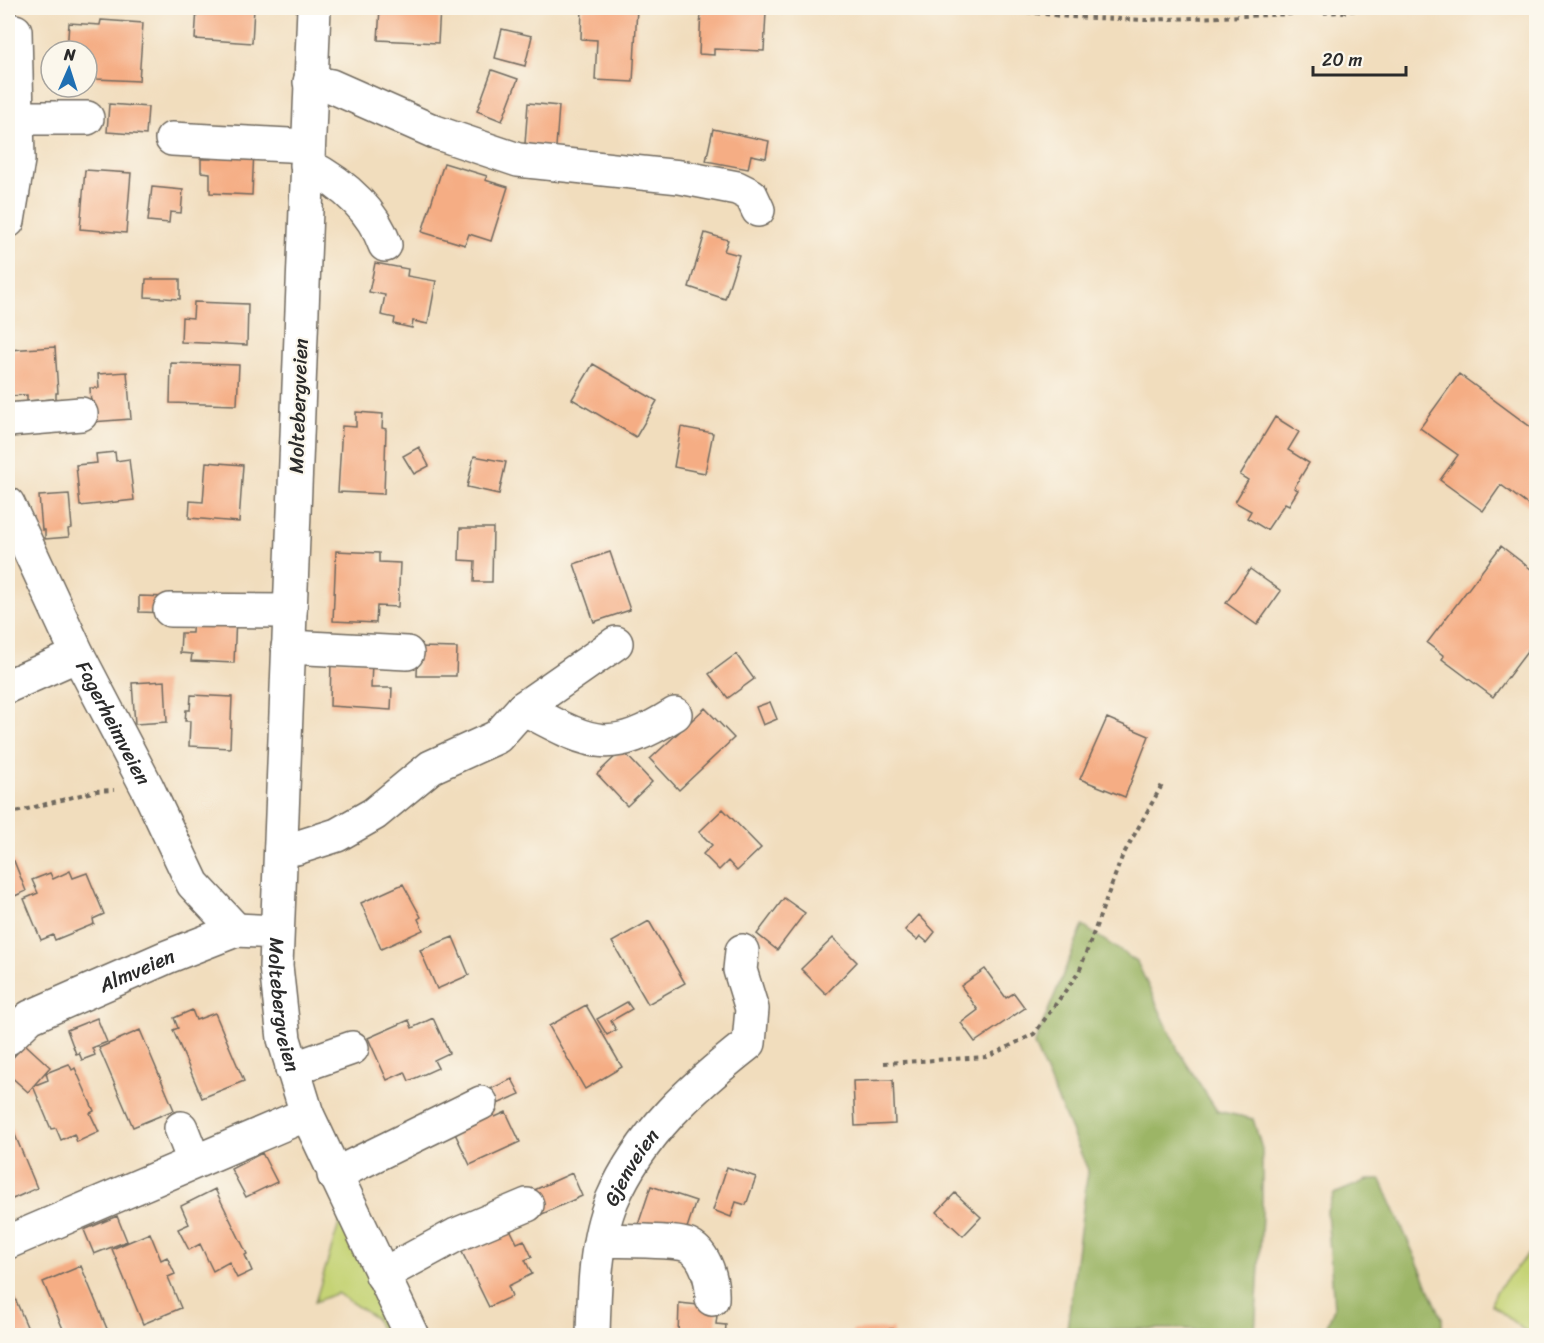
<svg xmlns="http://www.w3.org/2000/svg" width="1544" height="1343" font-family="Sriracha,sans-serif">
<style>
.green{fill:#c5d375;stroke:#787f50;stroke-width:1.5}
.forest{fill:#9cb566;stroke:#647048;stroke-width:1.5}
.building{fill:#f5ad84}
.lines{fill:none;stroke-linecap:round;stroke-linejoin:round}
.minor-casing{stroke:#70695e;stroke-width:36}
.major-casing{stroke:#70695e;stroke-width:36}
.path{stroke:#70695e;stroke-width:4;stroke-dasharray:4.5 4.5;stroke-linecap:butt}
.minor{stroke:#fff;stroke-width:33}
.major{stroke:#fff;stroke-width:33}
.labels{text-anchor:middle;stroke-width:4.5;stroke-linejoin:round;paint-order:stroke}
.street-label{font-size:20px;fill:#2b2b2b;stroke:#fbf7ec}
</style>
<rect width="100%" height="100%" fill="#fbf7ec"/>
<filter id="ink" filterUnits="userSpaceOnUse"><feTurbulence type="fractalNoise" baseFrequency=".0167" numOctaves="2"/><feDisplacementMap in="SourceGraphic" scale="12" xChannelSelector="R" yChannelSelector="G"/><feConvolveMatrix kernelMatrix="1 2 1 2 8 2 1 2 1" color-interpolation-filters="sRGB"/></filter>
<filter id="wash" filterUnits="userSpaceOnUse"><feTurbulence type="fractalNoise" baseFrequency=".008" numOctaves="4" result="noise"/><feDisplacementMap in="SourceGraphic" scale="24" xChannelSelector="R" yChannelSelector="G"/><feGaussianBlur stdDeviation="1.35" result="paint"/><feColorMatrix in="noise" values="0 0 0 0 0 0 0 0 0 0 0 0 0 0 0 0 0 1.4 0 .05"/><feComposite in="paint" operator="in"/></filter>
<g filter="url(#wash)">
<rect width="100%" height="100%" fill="#f1ddbd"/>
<path class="green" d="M343 1211 403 1335H383L375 1318 337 1293 315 1302Z
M1536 1245V1335H1530L1491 1304 1497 1290Z"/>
<path class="forest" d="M1083 926 1137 962 1179 1052 1217 1111 1253 1119 1262 1149V1216L1255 1333 1181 1329H1067L1088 1170 1034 1045Z
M1367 1180H1381L1442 1318V1335H1323L1334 1308 1327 1211 1334 1194Z"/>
<g id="blocks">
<path class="building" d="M197 8H254L252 43 195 39Z
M380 8H440L438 43 378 40Z
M582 8H637L633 82 595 80 597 40 581 39Z
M701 10 766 12 764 51 714 49V55L699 54Z
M101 20 143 23 139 81 96 79V66L87 65V51H67L69 23 100 25Z
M502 29 532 36 525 66 495 58Z
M492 70 518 79 502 121 477 111Z
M528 103 559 106 556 147 525 144Z
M109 104 148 107 146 135 107 132Z
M713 129 769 141 766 158 751 155 748 169 706 161Z
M211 148 254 149 252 195 210 193V173L201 172V159H211Z
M444 163 487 176 485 180 508 187 491 241 469 234 465 245 422 232Z
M85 170 131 173 126 233 80 229Z
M152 187 183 190 181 213 170 212 169 223 148 221Z
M705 233 728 240 724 251 739 255 725 299 689 287Z
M375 263 408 269 407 276 436 281 428 324 413 321 412 328 394 324 395 318 381 315 385 295 369 292Z
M146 279H180V299L145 297Z
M194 302 248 304 247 345 181 342 182 317 193 318Z
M55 347 58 393H56V399L27 401V395L8 396V350Z
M171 363 239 365 237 405 170 403Z
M593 364 657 401 636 437 572 399Z
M127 372 131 419 92 422 90 388H99L98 374Z
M1459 374 1536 431V511L1501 485 1483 511 1440 480 1458 455 1420 428Z
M356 412 383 414 382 428 386 429 384 494 338 492 342 426 356 427Z
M1275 417 1299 432 1288 450 1309 463 1294 488 1298 490 1289 505 1285 503 1267 530 1247 518 1251 511 1235 502 1248 480 1240 475Z
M681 427 713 433 705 473 674 467Z
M419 447 429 466 414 474 403 456Z
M115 452 116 461 129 459 134 500 80 506 76 465 97 463 96 454Z
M474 456 506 462 499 494 467 487Z
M206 462 243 465 239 522 189 518 190 501 203 502Z
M69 494 72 528 68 529 69 537 45 539V530H42L39 496Z
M460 528H493L492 582H474L475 561 459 560Z
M1501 546 1536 573V640L1493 697 1442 659 1444 656 1427 643Z
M336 551 379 553V562L400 563 398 607 377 606 376 623 333 621Z
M610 552 630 610 594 622 574 564Z
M1250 569 1281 591 1257 625 1226 603Z
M139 596 170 597 169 613 139 612Z
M193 615 236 616 234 663 191 661 192 654 180 653 181 633H192Z
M418 647 457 648 456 676H417Z
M736 654 754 679 728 698 709 674Z
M331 660 372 661 371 688H392L391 710 330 706Z
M165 681 167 722 135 724 132 683Z
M191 695 232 697 230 748 189 746 190 721H185L186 710H190Z
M770 702 777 719 763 725 756 707Z
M705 708 734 738 679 790 650 759Z
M1107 718 1149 736 1125 797 1080 779Z
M622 750 652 782 627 806 597 774Z
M723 809 761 848 737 871 728 861 719 870 703 854 712 845 699 832Z
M8 854 11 862 14 861 26 891 8 899Z
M70 871 73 878 87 873 104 914 93 919 94 924 55 940 53 935 41 940 24 899 38 893 32 880 50 873 53 879Z
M403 884 421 917 418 919 423 930 381 949 361 903Z
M784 898 805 913 777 950 757 934Z
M919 915 935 932 927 942 920 936 917 940 905 930Z
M649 921 685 983 648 1004 612 942Z
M453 937 469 975 437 989 420 950Z
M833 938 857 962 826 994 801 969Z
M985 969 1006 998 1014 993 1025 1008 975 1042 961 1023 978 1010 961 986Z
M627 1002 632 1009 611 1021 616 1030 607 1035 597 1019Z
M586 1005 622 1067 585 1089 549 1026Z
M192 1010 196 1020 215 1013 244 1081 202 1098 173 1030 178 1028 174 1018Z
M97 1018 107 1042 92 1048 95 1055 82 1060 79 1053 76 1054 67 1030Z
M433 1018 449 1053 434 1060 438 1068 409 1081 405 1072 387 1080 368 1038 409 1020 412 1028Z
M140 1030 174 1110 133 1127 99 1048Z
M25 1044 50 1067 28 1092 8 1074V1063Z
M69 1064 72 1070 75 1068 94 1111 90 1113 99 1132 77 1142 74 1134 61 1140 56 1128 51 1129 33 1086 48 1080 46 1073Z
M512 1079 520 1094 495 1105 488 1090Z
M893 1080 895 1124 855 1126 853 1081Z
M490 1107 495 1117 506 1112 520 1142 470 1165 451 1125Z
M8 1118 37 1188 8 1201Z
M262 1153 277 1182 246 1197 231 1169Z
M727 1167 756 1177 746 1205 736 1202 731 1217 713 1210Z
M572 1173 582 1196 540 1215 530 1192Z
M651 1186 696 1201 684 1237 638 1225Z
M215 1189 247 1254 245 1255 252 1271 237 1278 229 1262 213 1271 200 1244 189 1250 178 1229 189 1224 181 1206Z
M955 1193 981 1217 963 1236 937 1212Z
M117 1216 127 1241 94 1254 84 1230Z
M509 1227 517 1243 524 1240 532 1257 525 1260 532 1274 508 1286 512 1296 489 1307 461 1250Z
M150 1233 161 1260 167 1257 175 1274 168 1277 181 1308 143 1324 112 1249Z
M81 1266 110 1336H66L43 1282Z
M14 1296 31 1336H8V1298Z
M679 1303 718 1307 716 1324 726 1325 725 1336H678Z
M893 1329V1336H852V1330Z"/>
</g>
</g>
<g filter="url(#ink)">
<use href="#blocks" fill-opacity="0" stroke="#70695e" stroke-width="1.5"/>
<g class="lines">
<defs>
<g id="minor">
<path d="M8 30 15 31 18 160 8 221"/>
<path d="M310 82 331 86 435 132 518 160 680 177 737 188 751 195 758 210"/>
<path d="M18 118H87"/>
<path d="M172 139 308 146"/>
<path d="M307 165C342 183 372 208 385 245"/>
<path d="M8 420 81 414"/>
<path id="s1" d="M8 504 78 655 147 787 193 884 236 930"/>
<path d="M170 610 290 611"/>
<path d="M288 647 407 653"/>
<path d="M8 686 78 655"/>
<path d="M523 708C590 743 607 757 675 714"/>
<path d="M281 848H296L337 835 374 814 431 767 497 737 523 708 616 643"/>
<path id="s2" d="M8 1038 30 1017 167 957 236 930 276 932"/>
<path d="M292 1069 352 1048"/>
<path d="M181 1128 194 1161"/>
<path d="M334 1175 481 1103"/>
<path d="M601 1240C617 1241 678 1240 689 1246 706 1255 713 1281 712 1299"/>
<path d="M8 1242 307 1114"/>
<path d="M382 1275 456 1235 527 1205"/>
<path id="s3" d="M593 1336C594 1292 595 1240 612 1200 641 1133 693 1087 749 1043L752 1009 740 970 742 951"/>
</g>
<g id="major">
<path id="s4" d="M314 8 276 966 284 1039 307 1114 412 1336"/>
</g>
</defs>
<use href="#minor" class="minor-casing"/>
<use href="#major" class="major-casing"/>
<path class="path" d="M991 8 1070 17 1145 20 1342 12 1370 8
M8 814 96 791 114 790
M884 1063 987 1057 1034 1034 1079 972 1122 857 1162 785"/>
<use href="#minor" class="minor"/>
<use href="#major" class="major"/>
</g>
</g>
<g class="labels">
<g class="street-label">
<text transform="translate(298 406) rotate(-88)" y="7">Moltebergveien</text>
<text dy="7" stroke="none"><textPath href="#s1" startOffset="243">Fagerheimveien</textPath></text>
<text dy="7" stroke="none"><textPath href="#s2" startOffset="147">Almveien</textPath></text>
<text dy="7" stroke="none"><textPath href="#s4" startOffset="998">Moltebergveien</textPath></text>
<text dy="7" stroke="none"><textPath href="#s3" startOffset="176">Gjenveien</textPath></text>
</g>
</g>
<rect width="1544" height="1343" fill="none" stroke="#fbf7ec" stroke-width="30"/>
<g transform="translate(69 69) rotate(3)"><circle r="28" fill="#fbf7ec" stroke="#a8a59f" stroke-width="1.5"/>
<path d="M0-4.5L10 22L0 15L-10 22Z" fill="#1f6fb2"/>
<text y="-9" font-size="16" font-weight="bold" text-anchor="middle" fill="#2b2b2b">N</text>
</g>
<path d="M1313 66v9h93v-9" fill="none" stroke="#2b2b2b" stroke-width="3"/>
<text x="1322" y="66" font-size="18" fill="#2b2b2b" stroke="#fbf7ec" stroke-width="4.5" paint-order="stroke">20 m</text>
</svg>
